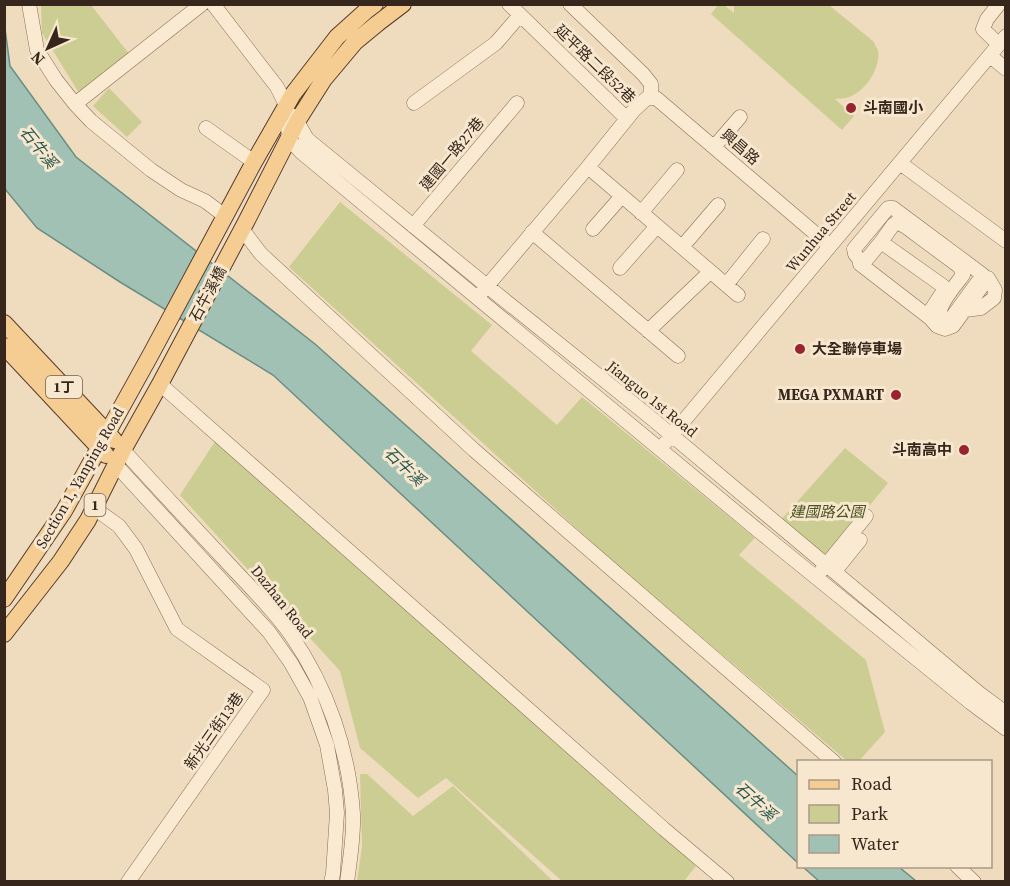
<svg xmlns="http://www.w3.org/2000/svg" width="1010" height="886" font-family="'Source Serif 4','Noto Sans TC',serif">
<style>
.green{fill:#cccd92}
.water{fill:#a1c1b5;stroke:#698e82;stroke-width:1.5}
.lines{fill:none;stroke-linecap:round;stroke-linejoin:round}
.minor-casing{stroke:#886c56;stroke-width:15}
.major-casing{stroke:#553b2b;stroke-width:18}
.minor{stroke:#faead1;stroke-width:14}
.major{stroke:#f5cd93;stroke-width:16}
.poi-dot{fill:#99242f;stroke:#f6e7ce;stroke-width:2}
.labels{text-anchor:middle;stroke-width:6;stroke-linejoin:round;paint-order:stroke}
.shield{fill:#f6e7ce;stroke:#706051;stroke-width:1.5}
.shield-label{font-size:14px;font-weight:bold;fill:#37261b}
.street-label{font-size:15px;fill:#37261b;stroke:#f6e7ce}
.poi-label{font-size:15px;font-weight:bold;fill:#37261b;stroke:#f6e7ce;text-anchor:start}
.park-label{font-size:15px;font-style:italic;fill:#4c5421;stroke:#f6e7ce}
.water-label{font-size:16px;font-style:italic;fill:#2a5750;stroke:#f6e7ce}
</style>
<rect width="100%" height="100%" fill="#efdcbe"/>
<path class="green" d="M41 5H91L130 55 79 93 42 33Z
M718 5H724L734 13V5H829L874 42C874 44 878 50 878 51 881 68 865 92 849 97 845 99 839 98 835 99L854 116 842 130 711 14Z
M109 88 142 122 127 137 93 106Z
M340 202 492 325 471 351 557 425 582 397 755 538 739 555 866 660 885 732 859 761H847L618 566 289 267Z
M216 440 696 866 684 881H562L446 778 418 798 360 748 340 671 180 495Z
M845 448 888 483 827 558 779 522Z
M360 774H367L413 816 453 786 553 881H357L362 847Z"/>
<path class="water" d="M4 21 10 66 76 157 315 344 798 776V863L273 375 120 282 37 228 5 189Z
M803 867H899L916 881H819Z"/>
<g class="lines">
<defs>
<path id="minor" d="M29 4 37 50 56 80 75 104 91 121 151 170 181 190 205 201 225 216
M213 4 277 87 286 105 289 139 301 152 760 532 971 703 1006 729
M509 4 627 119
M570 4 643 74 651 84V98
M993 39 983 29 987 19 999 4
M990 56 1006 69
M414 103 496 43 520 15
M75 104 202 4
M294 116 307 139 487 286 650 417 979 693 1006 713
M206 128 254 162
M714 147 740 117
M900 163 1006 241
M588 167 738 295
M641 213 677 170
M413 226 517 103
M242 229 261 254 474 450 834 762
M593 229 622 196
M532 232 678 356
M881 242 893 225 897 222 906 227 960 267 963 275C956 285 926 317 947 322L953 316 983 275 893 208H888L854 249 855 254 859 259 866 260 881 242 943 286 944 290 931 310 930 318 937 326 945 329 953 326 988 278 995 290 994 298 981 308 965 310
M682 247 718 205
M859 259 860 264 930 318
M620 268 657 226
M726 285 763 239
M482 292 588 167 634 110 647 98H656L830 246
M648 331 710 272
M160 384 664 829 727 882
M666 442 1006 36
M123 450C157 487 191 524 225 560 247 584 272 608 291 635 327 687 349 750 353 814 354 836 350 859 347 882
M116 465 269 632 291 663 310 697 327 745 335 790 337 813 333 874 331 882
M94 508 119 526 136 549 177 629 263 690 128 882
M822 570 866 516
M835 571 860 540
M957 866 974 882"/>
<path id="major" d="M4 323 114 440
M4 346 106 455
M4 599 64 511 151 354 254 162 293 94 337 37 367 10 375 4
M4 634 61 561 88 520 123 450 160 384 246 222 298 120 324 79 355 42 378 23 403 4"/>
</defs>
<use href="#minor" class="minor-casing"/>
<use href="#major" class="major-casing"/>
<use href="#minor" class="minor"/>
<use href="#major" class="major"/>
</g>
<g class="poi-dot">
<circle cx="851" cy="108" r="6"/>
<circle cx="800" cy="349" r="6"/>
<circle cx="896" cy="395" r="6"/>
<circle cx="964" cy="450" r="6"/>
</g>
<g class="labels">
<g class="shield">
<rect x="46" y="376" width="36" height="22" rx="4.5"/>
<rect x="84.5" y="494" width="21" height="22" rx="4.5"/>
</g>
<g class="shield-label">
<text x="64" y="392">1丁</text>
<text x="95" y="510">1</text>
</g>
<g class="street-label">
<text transform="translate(595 64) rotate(44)" y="5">延平路二段52巷</text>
<text transform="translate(740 147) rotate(41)" y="5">興昌路</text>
<text transform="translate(452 154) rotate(-50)" y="5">建國一路27巷</text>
<text transform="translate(821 232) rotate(-50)" y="5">Wunhua Street</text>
<text transform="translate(208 294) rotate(-62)" y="5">石牛溪橋</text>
<text transform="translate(652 399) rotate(39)" y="5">Jianguo 1st Road</text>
<text transform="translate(80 478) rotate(-60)" y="5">Section 1, Yanping Road</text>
<text transform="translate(282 602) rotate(51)" y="5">Dazhan Road</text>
<text transform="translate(214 731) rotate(-55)" y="5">新光三街13巷</text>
</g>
<g class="poi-label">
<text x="863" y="113">斗南國小</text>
<text x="812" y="354">大全聯停車場</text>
<text x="884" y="400" text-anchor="end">MEGA PXMART</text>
<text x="952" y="455" text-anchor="end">斗南高中</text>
</g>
<g class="park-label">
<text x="827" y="517">建國路公園</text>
</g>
<g class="water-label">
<text transform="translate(39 147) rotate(51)" y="6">石牛溪</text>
<text transform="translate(405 466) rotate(44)" y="6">石牛溪</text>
<text transform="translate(756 801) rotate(42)" y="6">石牛溪</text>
</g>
</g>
<rect width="1010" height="886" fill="none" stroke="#37261b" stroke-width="12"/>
<rect x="797" y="760" width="195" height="108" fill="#f6e7ce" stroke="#aa9a86" stroke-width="1.5"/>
<rect x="809" y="780" width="30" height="9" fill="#f5cd93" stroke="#aa9a86" stroke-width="1.5"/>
<text x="851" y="790" font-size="18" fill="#37261b">Road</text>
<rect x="809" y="805" width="30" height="18" fill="#cccd92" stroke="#aa9a86" stroke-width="1.5"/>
<text x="851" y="820" font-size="18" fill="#37261b">Park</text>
<rect x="809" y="835" width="30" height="18" fill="#a1c1b5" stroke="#aa9a86" stroke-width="1.5"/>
<text x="851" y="850" font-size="18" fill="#37261b">Water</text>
<g transform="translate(48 48) rotate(225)" stroke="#f6e7ce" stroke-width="4.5" paint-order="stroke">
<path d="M0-4.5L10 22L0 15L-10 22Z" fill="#37261b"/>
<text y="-9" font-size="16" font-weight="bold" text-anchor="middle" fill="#37261b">N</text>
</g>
</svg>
